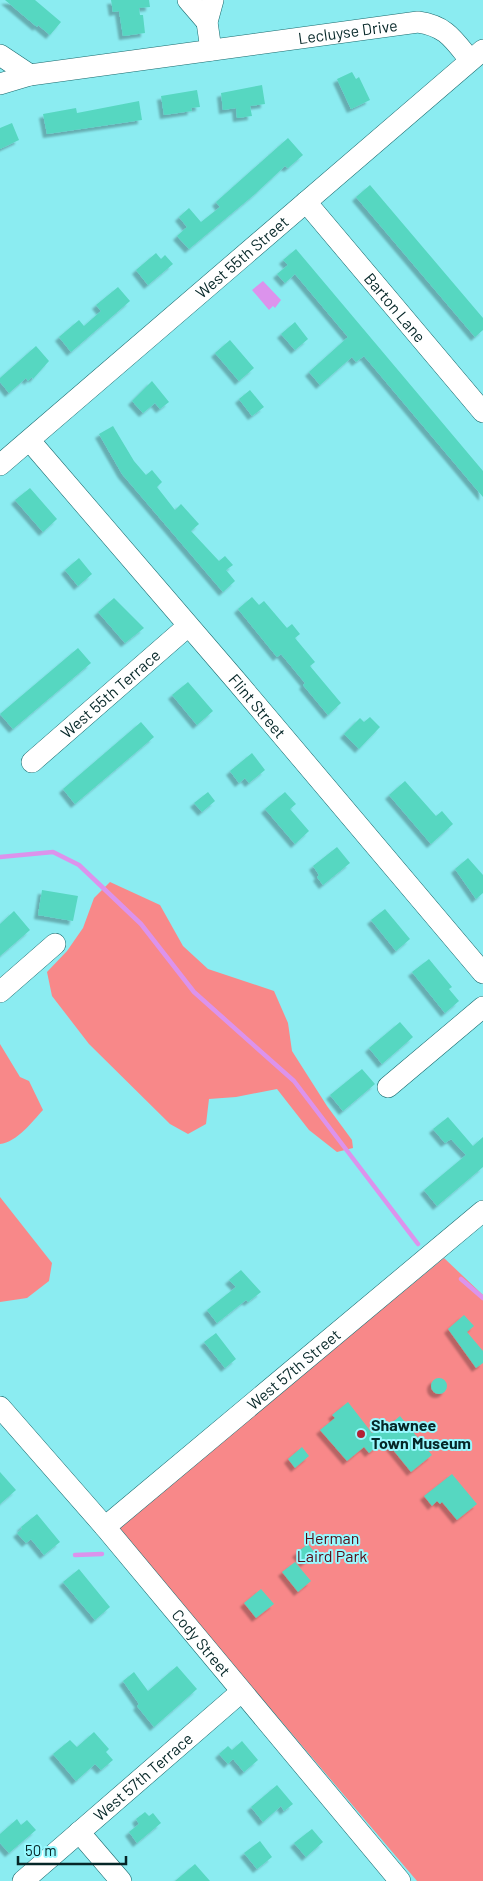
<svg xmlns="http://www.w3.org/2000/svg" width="483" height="1881" font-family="Barlow,sans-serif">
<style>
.green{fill:#f88889}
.water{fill:#dc93ec}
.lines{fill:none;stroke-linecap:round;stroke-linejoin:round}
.stream{stroke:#dc93ec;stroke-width:4.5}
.building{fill:#57d7c1;filter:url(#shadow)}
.minor-casing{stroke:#18696d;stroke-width:22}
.minor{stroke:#fff;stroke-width:21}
.poi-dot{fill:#b32135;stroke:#98f9ff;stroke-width:2}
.labels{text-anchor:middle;stroke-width:4;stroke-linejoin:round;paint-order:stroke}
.street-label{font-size:16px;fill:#052627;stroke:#98f9ff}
.poi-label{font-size:16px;font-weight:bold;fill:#052627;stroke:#98f9ff;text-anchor:start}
.park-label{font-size:16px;fill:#560b15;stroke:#98f9ff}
</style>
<defs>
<filter id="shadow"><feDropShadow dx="-4" dy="4" stdDeviation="1" flood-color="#0004"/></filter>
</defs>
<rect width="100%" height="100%" fill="#8becf1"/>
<path class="green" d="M110 882 160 905 183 946 208 969 274 991 288 1023 292 1051 327 1106 352 1140 353 1148 337 1152 309 1130 277 1089 236 1097 209 1099 206 1124 188 1134 170 1124 89 1044 52 996 47 972 67 951 83 928 94 898Z
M0 1044 20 1077 29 1081 43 1110C32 1122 17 1142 0 1144Z
M0 1197 52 1263 49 1281 27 1298 0 1302Z
M444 1258 483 1295V1881H417L117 1528Z"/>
<path class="water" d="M263 281 281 300 275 308 273 306 269 310 252 290Z"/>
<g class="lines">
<path class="stream" d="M0 857 53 852 79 865 141 924 194 992 294 1081 418 1244
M461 1279 483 1298
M75 1555 102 1554"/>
</g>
<path class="building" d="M5 0H35L61 22 50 35 38 25 37 27Z
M111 0H149L150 7 139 8 140 15H143L145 33 123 36 119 11 113 12Z
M352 72 356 79 359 77 370 100 351 109 337 79Z
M262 85 265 104 250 106 252 116 237 118 236 108 223 110 221 93Z
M197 90 200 107 191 108 192 111 164 115 161 96Z
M139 101 142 120 47 134 43 114 76 108 77 113Z
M12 123 19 140 0 149V128Z
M288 138 303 155 288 168 285 166 255 194 189 249 177 236 187 227 179 217 189 208 201 222 220 207 216 202Z
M370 185 483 318V330L475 337 356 197Z
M296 249 483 471V497L364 356 356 362 352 357 320 385 309 372 348 337 295 274 285 283 277 274 288 265 283 260Z
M156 253 161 259 165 255 173 264 148 285 136 270Z
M118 287 130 301 71 352 59 337 79 320 84 326 101 311 96 305Z
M295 322 308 339 295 350 281 334Z
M230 340 254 368 239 381 215 353Z
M36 346 49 361 33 379 32 377 28 381 26 378 9 393 0 382V378Z
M152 381 169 402 160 409 155 403 143 413 132 401Z
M250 390 264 407 252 416 239 399Z
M113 426 134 461 146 475 152 470 162 482 157 487 175 510 181 504 199 524 191 531 219 561 225 556 233 565 226 570 235 581 223 592 122 474 99 434Z
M30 488 57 519 43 532 15 500Z
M79 558 92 574 78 586 65 570Z
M252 597 259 605 264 601 287 628 292 624 300 634 295 638 315 662 310 666 341 703 328 715 303 685 305 683 281 654 277 657 238 609Z
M114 598 144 628 125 643 98 612Z
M78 648 91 663 13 729 0 714Z
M188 682 213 711 197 725 172 695Z
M370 717 380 727 359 749 344 734 360 718 364 722Z
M141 722 154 737 75 804 63 789Z
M252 753 265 770 249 783 245 778 239 783 230 771Z
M405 781 436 816 442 811 453 824 431 844 389 795Z
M208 792 215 801 202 812 194 803Z
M285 792 296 804 290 809 309 831 295 844 265 809Z
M337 847 350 863 323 885 317 877 319 875 313 866Z
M468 858 483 875V893L476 899 455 869Z
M42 890 78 896 73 921 38 915Z
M385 909 410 939 396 951 371 920Z
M14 911 30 930 0 956V924Z
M429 959 452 987 449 989 459 1001 445 1013 412 972Z
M400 1022 413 1037 382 1064 369 1048Z
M362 1069 375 1084 343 1111 330 1095Z
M448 1117 473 1146 483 1137V1167L437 1206 424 1190 466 1155 451 1139 445 1143 433 1129Z
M241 1270 261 1292 248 1302 246 1300 217 1323 207 1310 236 1287 229 1280Z
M464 1315 474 1326 467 1332 483 1351V1363L476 1368 448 1329Z
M216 1333 236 1359 225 1368 204 1342Z
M431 1386a8 8 0 1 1 16 0a8 8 0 1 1-16 0Z
M348 1402 372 1433 384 1424 387 1427 400 1416 432 1455 411 1472 385 1440 369 1453 364 1447 347 1461 320 1430 335 1418 332 1415Z
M302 1447 309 1456 295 1468 288 1459Z
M0 1472 16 1490 0 1504Z
M452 1474 477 1504 457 1520 442 1502 440 1504 437 1501 432 1506 424 1496Z
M37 1514 60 1542 44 1555 31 1539 26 1543 17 1533 22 1529 21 1527Z
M308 1544 316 1554 304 1563 296 1553Z
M295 1562 311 1581 298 1592 282 1572Z
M79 1569 110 1607 95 1620 63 1582Z
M261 1589 274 1604 256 1618 244 1603Z
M177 1666 197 1689 154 1727 137 1706 139 1704 123 1681 134 1672 148 1691Z
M94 1732 109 1749 106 1752 113 1760 101 1770 95 1764 76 1781 53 1754 70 1740 77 1747Z
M242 1741 258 1760 244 1772 233 1759 228 1764 219 1754 228 1746 232 1750Z
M277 1785 293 1804 284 1811 281 1806 263 1822 251 1807Z
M145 1812 149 1816 153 1813 161 1823 137 1843 129 1832 139 1824 136 1819Z
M17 1819 21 1825 27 1820 36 1830 9 1853 0 1843V1834Z
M312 1829 323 1842 306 1857 294 1843Z
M260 1841 272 1857 257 1869 244 1853Z
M195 1864 210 1881H175Z"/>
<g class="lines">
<defs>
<g id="minor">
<path d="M188 0 207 22"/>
<path d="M211 50 207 22 213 0"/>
<path d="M0 55 30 75"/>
<path id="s1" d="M0 84 30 75 418 22C446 26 453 39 470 60"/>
<path id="s2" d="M306 202 483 412"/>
<path id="s3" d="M30 441 238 683 483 973"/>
<path id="s4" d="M0 465 483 50"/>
<path id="s5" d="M32 762 188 626"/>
<path d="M0 992 55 944"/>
<path d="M388 1087 483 1007"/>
<path id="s6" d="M0 1407 105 1527 400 1881"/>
<path id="s7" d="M105 1527 483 1211"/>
<path d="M79 1832 121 1881"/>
<path id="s8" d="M23 1881 241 1692"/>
</g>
</defs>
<use href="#minor" class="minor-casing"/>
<use href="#minor" class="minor"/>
</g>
<circle class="poi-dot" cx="361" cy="1434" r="5"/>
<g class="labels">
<g class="street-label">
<text dy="6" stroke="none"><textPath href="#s1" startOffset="352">Lecluyse Drive</textPath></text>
<text dy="6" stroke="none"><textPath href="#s4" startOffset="319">West 55th Street</textPath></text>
<text dy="6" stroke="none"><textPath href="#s2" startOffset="138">Barton Lane</textPath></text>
<text dy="6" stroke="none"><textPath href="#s5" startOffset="104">West 55th Terrace</textPath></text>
<text dy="6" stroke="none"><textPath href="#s3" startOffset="349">Flint Street</textPath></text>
<text dy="6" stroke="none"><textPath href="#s7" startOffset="246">West 57th Street</textPath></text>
<text dy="6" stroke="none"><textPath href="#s6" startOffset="310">Cody Street</textPath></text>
<text dy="6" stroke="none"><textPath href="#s8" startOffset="159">West 57th Terrace</textPath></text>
</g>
<g class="poi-label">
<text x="371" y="1431">Shawnee<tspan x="371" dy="18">Town Museum</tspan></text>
</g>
<g class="park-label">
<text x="332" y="1544">Herman<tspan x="332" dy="18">Laird Park</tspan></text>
</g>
</g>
<path d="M18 1856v8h108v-8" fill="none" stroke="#052627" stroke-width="2.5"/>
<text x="25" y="1856" font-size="15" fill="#052627" stroke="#98f9ff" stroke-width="4" paint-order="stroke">50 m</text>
</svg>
